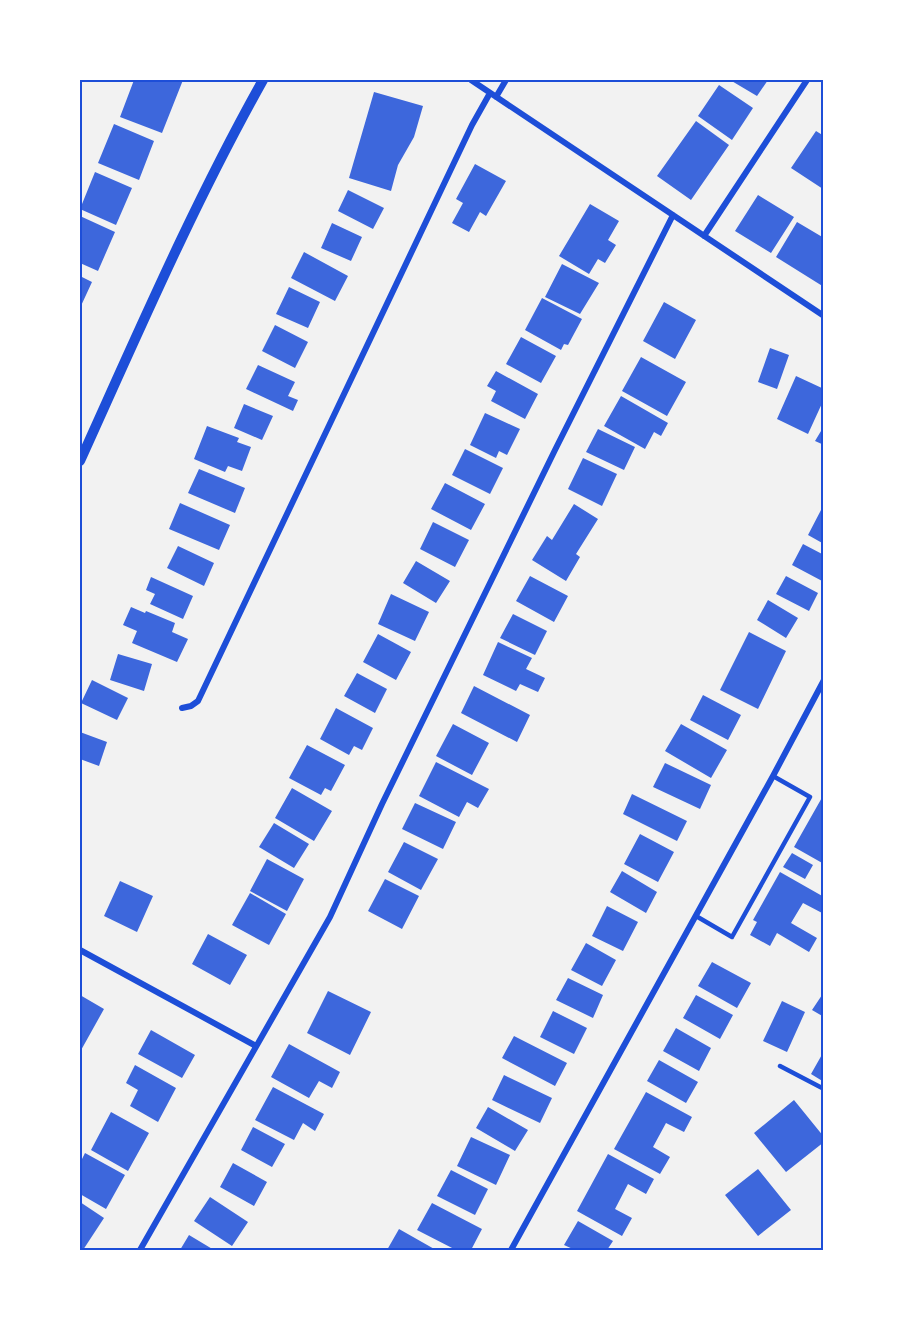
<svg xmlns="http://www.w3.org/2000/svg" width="903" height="1330" font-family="'Fira Sans',sans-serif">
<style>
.building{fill:#3d67dc}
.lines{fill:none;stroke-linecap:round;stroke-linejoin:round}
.service{stroke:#1d4ed8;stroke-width:4.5}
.minor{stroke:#1d4ed8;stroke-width:6}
.tertiary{stroke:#1d4ed8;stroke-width:10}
.neatline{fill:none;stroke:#1d4ed8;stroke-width:2}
</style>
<rect width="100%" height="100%" fill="#f2f2f2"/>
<path class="building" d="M134 80H183L162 133 120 117Z
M730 80H768L757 96Z
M719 85 753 108 732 140 698 116Z
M374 92 423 106 414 137 398 165 391 191 349 178Z
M696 121 729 145 691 200 657 176Z
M114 124 154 141 139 180 98 163Z
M816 131 824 136 823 189 791 168Z
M475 164 506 181 486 216 480 212 469 232 452 223 463 203 456 199Z
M95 172 132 188 116 225 80 209Z
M348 190 384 208 373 229 338 211Z
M758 195 794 217 771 253 735 231Z
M590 204 619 221 608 240 616 245 605 263 598 259 589 274 559 256Z
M80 216 115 232 98 271 80 263Z
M797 222 824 238V287L776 257Z
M332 223 362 237 351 261 321 248Z
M304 252 348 276 335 301 291 278Z
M562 264 599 283 580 314 545 297Z
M80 276 92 282 80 308Z
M289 287 320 302 308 328 276 314Z
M542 298 582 319 568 345 564 344 561 350 525 330Z
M664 302 696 320 675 359 643 341Z
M275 325 308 342 295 368 262 351Z
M521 337 556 356 541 383 506 364Z
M770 348 789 355 777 389 758 382Z
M641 357 686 382 667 416 622 391Z
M258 365 295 382 288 396 298 400 293 411 246 389Z
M496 371 538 394 525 419 491 401 496 391 487 386Z
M796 376 824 389V399L808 434 777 419Z
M621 396 668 423 661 436 654 432 645 449 604 426Z
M244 404 273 416 262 440 234 428Z
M485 413 520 429 507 455 499 451 496 458 470 445Z
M207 426 239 438 237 442 251 447 242 471 228 466 225 472 194 459Z
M824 426V445L815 441Z
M598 429 635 447 624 470 586 452Z
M465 449 503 468 490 494 452 475Z
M583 458 617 474 602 506 568 489Z
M199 469 245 488 235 513 188 493Z
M445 483 485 504 471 530 431 509Z
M180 503 230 525 219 550 169 529Z
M574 504 598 519 576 554 580 557 566 581 532 560 547 536 552 540Z
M821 510 824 511V544L808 535Z
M433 522 469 540 455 567 420 549Z
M803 544 824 555V582L792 565Z
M178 546 214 563 204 586 167 568Z
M416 561 450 581 436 603 403 583Z
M530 576 568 596 554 622 516 601Z
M786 576 818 593 809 611 776 594Z
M151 577 193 596 183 619 150 604 155 594 146 590Z
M391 594 429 612 415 641 378 624Z
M768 600 798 618 786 638 757 620Z
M131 607 145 613 146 611 175 623 172 632 188 639 177 662 132 643 137 631 123 625Z
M513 614 547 631 535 655 500 638Z
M749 632 786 651 758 709 720 690Z
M378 634 411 652 396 680 363 662Z
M498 642 532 658 526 669 545 678 538 692 520 684 516 691 483 675Z
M118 654 152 664 144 691 110 680Z
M357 673 387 689 375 713 344 696Z
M92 680 128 698 117 720 81 703Z
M474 686 530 715 517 742 461 713Z
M703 695 741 715 728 740 690 720Z
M336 708 373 728 362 750 354 746 349 755 320 739Z
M453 724 489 743 472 775 436 756Z
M681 724 727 750 711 778 665 751Z
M80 732 107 742 99 766 80 759Z
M307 745 345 765 331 791 325 788 321 795 289 778Z
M436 762 489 789 478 808 467 802 459 817 419 796Z
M665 763 711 785 700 809 653 787Z
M292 788 332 811 314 841 275 818Z
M632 794 687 821 677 841 623 814Z
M824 794V864L794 847Z
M415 803 456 822 443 849 402 829Z
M274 823 309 844 294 868 259 847Z
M640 834 674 852 658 882 624 864Z
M404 842 438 859 421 890 388 872Z
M792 853 813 865 805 879 783 867Z
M267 859 304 879 287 911 250 891Z
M622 871 657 892 646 913 610 892Z
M780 872 824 897V914L803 903 791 923 817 938 809 952 777 933 770 946 750 935 757 922 753 920Z
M385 879 419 896 402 929 368 911Z
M120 881 153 896 137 932 104 916Z
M250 893 286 914 269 945 232 925Z
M607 906 638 922 623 951 592 936Z
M208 934 247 955 230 985 192 964Z
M586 943 616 960 602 986 571 970Z
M712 962 751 983 737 1008 698 986Z
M568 978 603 995 593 1018 556 1000Z
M328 991 371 1012 350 1055 307 1033Z
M824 992V1017L812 1010Z
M80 995 104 1009 80 1052Z
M696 995 733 1015 720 1039 683 1018Z
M782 1001 805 1012 787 1052 763 1041Z
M553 1011 587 1028 574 1054 540 1037Z
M676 1028 711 1048 699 1071 663 1051Z
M151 1030 195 1055 182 1078 138 1054Z
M514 1036 567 1063 555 1086 502 1058Z
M289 1044 340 1072 332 1088 319 1081 309 1098 271 1077Z
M824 1051V1082L811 1074Z
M659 1060 698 1082 686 1103 647 1081Z
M135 1065 176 1088 158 1122 130 1106 138 1090 126 1083Z
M504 1075 552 1098 540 1123 492 1100Z
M273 1087 324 1114 315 1131 303 1123 294 1140 255 1120Z
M646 1092 692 1117 684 1132 666 1123 653 1147 670 1157 660 1174 614 1149Z
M794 1100 824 1137V1142L786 1172 754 1133Z
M488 1107 528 1130 515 1151 476 1128Z
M111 1112 149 1133 128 1171 91 1150Z
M253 1127 285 1144 272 1167 241 1150Z
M471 1137 510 1155 496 1185 457 1166Z
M85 1153 125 1175 106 1209 80 1194V1163Z
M608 1154 654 1179 646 1194 628 1184 615 1209 632 1218 622 1236 577 1211Z
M233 1163 267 1182 254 1206 220 1187Z
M758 1169 791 1210 758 1236 725 1195Z
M451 1170 488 1189 475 1215 437 1196Z
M210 1197 248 1222 232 1246 194 1221Z
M80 1202 104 1218 83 1250H80Z
M432 1203 482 1229 471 1250H456L417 1230Z
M578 1221 613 1241 607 1250H575L564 1245Z
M399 1229 436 1250H387Z
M189 1235 214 1250H180Z"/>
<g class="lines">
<path class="service" d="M696 916 732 937 810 797 773 776
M780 1066 824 1089"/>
<path class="minor" d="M471 80 824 316
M496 97 506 80
M704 236 807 80
M182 708 191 706 198 701 472 125 490 93
M80 950 256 1046
M140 1250 330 917 382 804 555 450 673 215
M511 1250 773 776 824 680"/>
<path class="tertiary" d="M80 461C138 333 194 203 263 80"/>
</g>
<rect width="903" height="1330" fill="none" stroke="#ffffff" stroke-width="162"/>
<rect x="81" y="81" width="741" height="1168" class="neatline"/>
</svg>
